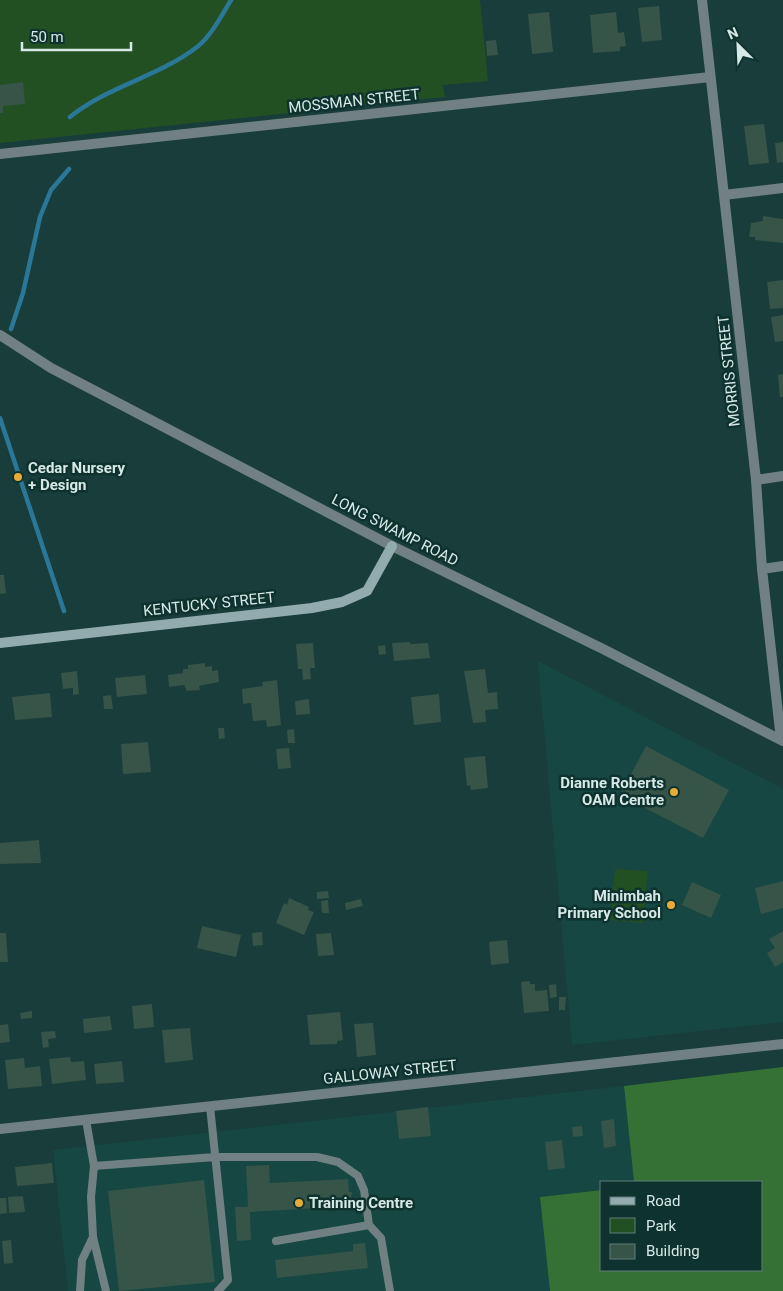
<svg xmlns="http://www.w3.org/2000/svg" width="783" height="1291" font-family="Roboto,sans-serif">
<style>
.built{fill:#164743}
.green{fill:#235023}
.forest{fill:#357135}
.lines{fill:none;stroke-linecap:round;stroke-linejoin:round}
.stream{stroke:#2a7797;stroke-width:4.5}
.building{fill:#365447}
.lane{stroke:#718183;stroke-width:8}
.street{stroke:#718183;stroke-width:10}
.secondary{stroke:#91abaf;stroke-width:10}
.poi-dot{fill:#e8ab37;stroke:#0e332f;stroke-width:2}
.labels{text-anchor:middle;stroke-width:5;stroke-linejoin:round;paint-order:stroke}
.street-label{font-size:15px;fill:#d6e9e6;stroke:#0e332f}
.poi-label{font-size:15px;font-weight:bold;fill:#d6e9e6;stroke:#0e332f;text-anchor:start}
</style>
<rect width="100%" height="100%" fill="#193d3a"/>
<path class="built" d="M538 661 783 789V1022L572 1045Z
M624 1086 634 1182H602V1190L540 1197 550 1291H68L53 1150Z"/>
<path class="green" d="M0 0H480L488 81 443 85 445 97 0 143Z
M615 869 648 871 643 923 610 920Z"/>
<path class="forest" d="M783 1067V1291H550L540 1197 602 1190V1270H762V1182H634L624 1086Z"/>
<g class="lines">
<path class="stream" d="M70 117C108 86 158 77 197 47 211 36 222 15 231 0
M11 329 23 293 40 217 51 190 69 169
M0 418 64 611"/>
</g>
<path class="building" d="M659 6 662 40 642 42 638 8Z
M549 12 553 52 532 54 528 14Z
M616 12 618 33 624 32 626 46 620 47V51L593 53 590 15Z
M496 40 498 55 487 56 486 41Z
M23 82 25 104 3 106V113H0V85Z
M764 124 769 163 749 165 744 126Z
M783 142V162L777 163 775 143Z
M763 216 783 219V243L755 240V237H749L751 223 763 221Z
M783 280V308L770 309 767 282Z
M783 315V341L775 342 771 317Z
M783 374V397H780L778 375Z
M0 575H4L6 593 0 594Z
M410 642V644L428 643 430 658 394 661 392 643Z
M313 643 315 668H310L311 679 303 680 302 669H298L296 644Z
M385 645 386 654 379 655 378 646Z
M205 663V667L212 666V671L218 670 219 682 199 686 200 690 187 691 184 685 169 687 168 675 183 673V669H188V665Z
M485 669 488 693 497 692 498 709 485 710 486 722 473 723 464 671Z
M77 671 79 694 73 695V688L63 689 61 673Z
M145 675 147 694 117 697 115 678Z
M277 680 281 725 267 727 266 720 253 721 251 703 243 704 242 689 263 686 262 682Z
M50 693 52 717 15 720 12 697Z
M439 694 441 722 414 725 411 697Z
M111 695 113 709H104L103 696Z
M309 699 310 714 296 715 295 701Z
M218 728H224L225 738 219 739Z
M294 729 295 743H288L287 730Z
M148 742 151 772 123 774 121 744Z
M646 746 729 790 703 838 620 795Z
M289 748 291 768 278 769 276 749Z
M485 756 488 788 471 790 470 785 467 786 464 758Z
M39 840 41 863 0 864V843Z
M783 881V908L761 914 755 888Z
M692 882 721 895 711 918 682 905Z
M328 891 329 898 317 899V892Z
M289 898 309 907 308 910 314 912 304 935 276 923 284 903 287 905Z
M361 899 363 906 346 910 345 903Z
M328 900 329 913H322L321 901Z
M202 926 241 935 236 957 197 948Z
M783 931V962L775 967 767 953 775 948 769 939Z
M262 932 263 945 253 946 252 933Z
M0 933H6L8 962H0Z
M331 933 334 955 318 956 316 934Z
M507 940 509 963 491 965 489 942Z
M530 981V984H535V991L547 990 549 1011 524 1013 521 982Z
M556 984 557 997 550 998 549 985Z
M559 997H566L565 1010H559Z
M152 1004 154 1027 134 1029 132 1006Z
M32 1011V1018L21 1019 20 1013Z
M340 1012 343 1040 337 1041V1044L310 1045 307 1015Z
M110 1016 112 1030 84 1033 83 1019Z
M373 1023 376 1055 357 1057 354 1024Z
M8 1024 10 1042 0 1043V1025Z
M190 1028 193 1060 165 1063 162 1030Z
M55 1031 56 1038 48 1039 49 1047 43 1048 41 1032Z
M70 1057 71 1062 84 1061 86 1080 52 1084 49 1059Z
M24 1058 25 1068 40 1066 42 1086 8 1089 5 1060Z
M122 1061 124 1082 96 1084 94 1064Z
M428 1107 431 1136 399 1139 396 1111Z
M614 1119 616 1146 604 1148 601 1121Z
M582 1126 583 1136 573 1137 572 1127Z
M562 1140 565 1168 548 1170 545 1142Z
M52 1163 54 1183 17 1186 15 1167Z
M269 1165 270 1183 348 1179 349 1192H352L350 1206 250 1212 251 1240 237 1241 235 1207H248L246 1166Z
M204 1180 215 1282 119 1291 108 1191Z
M23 1196 25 1212 9 1213 8 1197Z
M0 1198H6L7 1213 0 1214Z
M11 1240 13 1263 4 1264 2 1241Z
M365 1243 368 1268 277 1278 275 1260 353 1251V1244Z"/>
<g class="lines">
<path class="lane" d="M210 1106 228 1280 218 1291
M86 1120 94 1166 91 1197 93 1237 106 1291
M94 1166 215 1157H317L338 1162 358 1176 364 1190 369 1225 276 1241
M369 1225 381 1238 390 1291
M80 1291 82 1260 93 1237"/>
<path class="street" d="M702 0 756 480 762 569 781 740
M0 154 710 77
M724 195 783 188
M0 335 51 368 392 546 603 649 783 741
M756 480 783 476
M762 569 783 566
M0 1129 783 1044"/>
<path class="secondary" d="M0 643 312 608 342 602 367 591 392 546"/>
</g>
<g class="poi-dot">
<circle cx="18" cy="477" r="5"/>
<circle cx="674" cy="792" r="5"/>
<circle cx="671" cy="905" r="5"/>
<circle cx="299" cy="1203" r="5"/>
</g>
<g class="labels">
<g class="street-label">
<text transform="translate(354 101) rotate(-6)" y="5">MOSSMAN STREET</text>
<text transform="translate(729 371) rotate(-96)" y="5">MORRIS STREET</text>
<text transform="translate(395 530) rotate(27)" y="5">LONG SWAMP ROAD</text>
<text transform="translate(209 604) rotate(-6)" y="5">KENTUCKY STREET</text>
<text transform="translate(390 1072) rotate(-6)" y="5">GALLOWAY STREET</text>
</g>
<g class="poi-label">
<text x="28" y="473">Cedar Nursery<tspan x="28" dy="17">+ Design</tspan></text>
<text x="664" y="788" text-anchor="end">Dianne Roberts<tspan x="664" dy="17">OAM Centre</tspan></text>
<text x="661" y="901" text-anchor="end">Minimbah<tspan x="661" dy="17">Primary School</tspan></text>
<text x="309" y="1208">Training Centre</text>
</g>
</g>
<rect x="600" y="1181" width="162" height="90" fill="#0e332f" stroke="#5e7c78"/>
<rect x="610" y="1197" width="25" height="8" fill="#91abaf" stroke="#5e7c78"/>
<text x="646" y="1206" font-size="15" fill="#d6e9e6">Road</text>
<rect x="610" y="1218" width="25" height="15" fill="#235023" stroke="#5e7c78"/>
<text x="646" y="1231" font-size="15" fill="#d6e9e6">Park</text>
<rect x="610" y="1244" width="25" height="15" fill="#365447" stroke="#5e7c78"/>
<text x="646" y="1256" font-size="15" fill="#d6e9e6">Building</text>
<g transform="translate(738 45) rotate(336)" stroke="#0e332f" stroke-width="4" paint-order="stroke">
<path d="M0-4L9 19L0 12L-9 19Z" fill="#d6e9e6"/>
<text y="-8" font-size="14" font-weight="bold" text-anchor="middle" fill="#d6e9e6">N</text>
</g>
<path d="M22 42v8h109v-8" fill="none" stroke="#d6e9e6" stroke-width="2.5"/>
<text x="30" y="42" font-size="15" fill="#d6e9e6" stroke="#0e332f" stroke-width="4" paint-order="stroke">50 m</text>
</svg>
